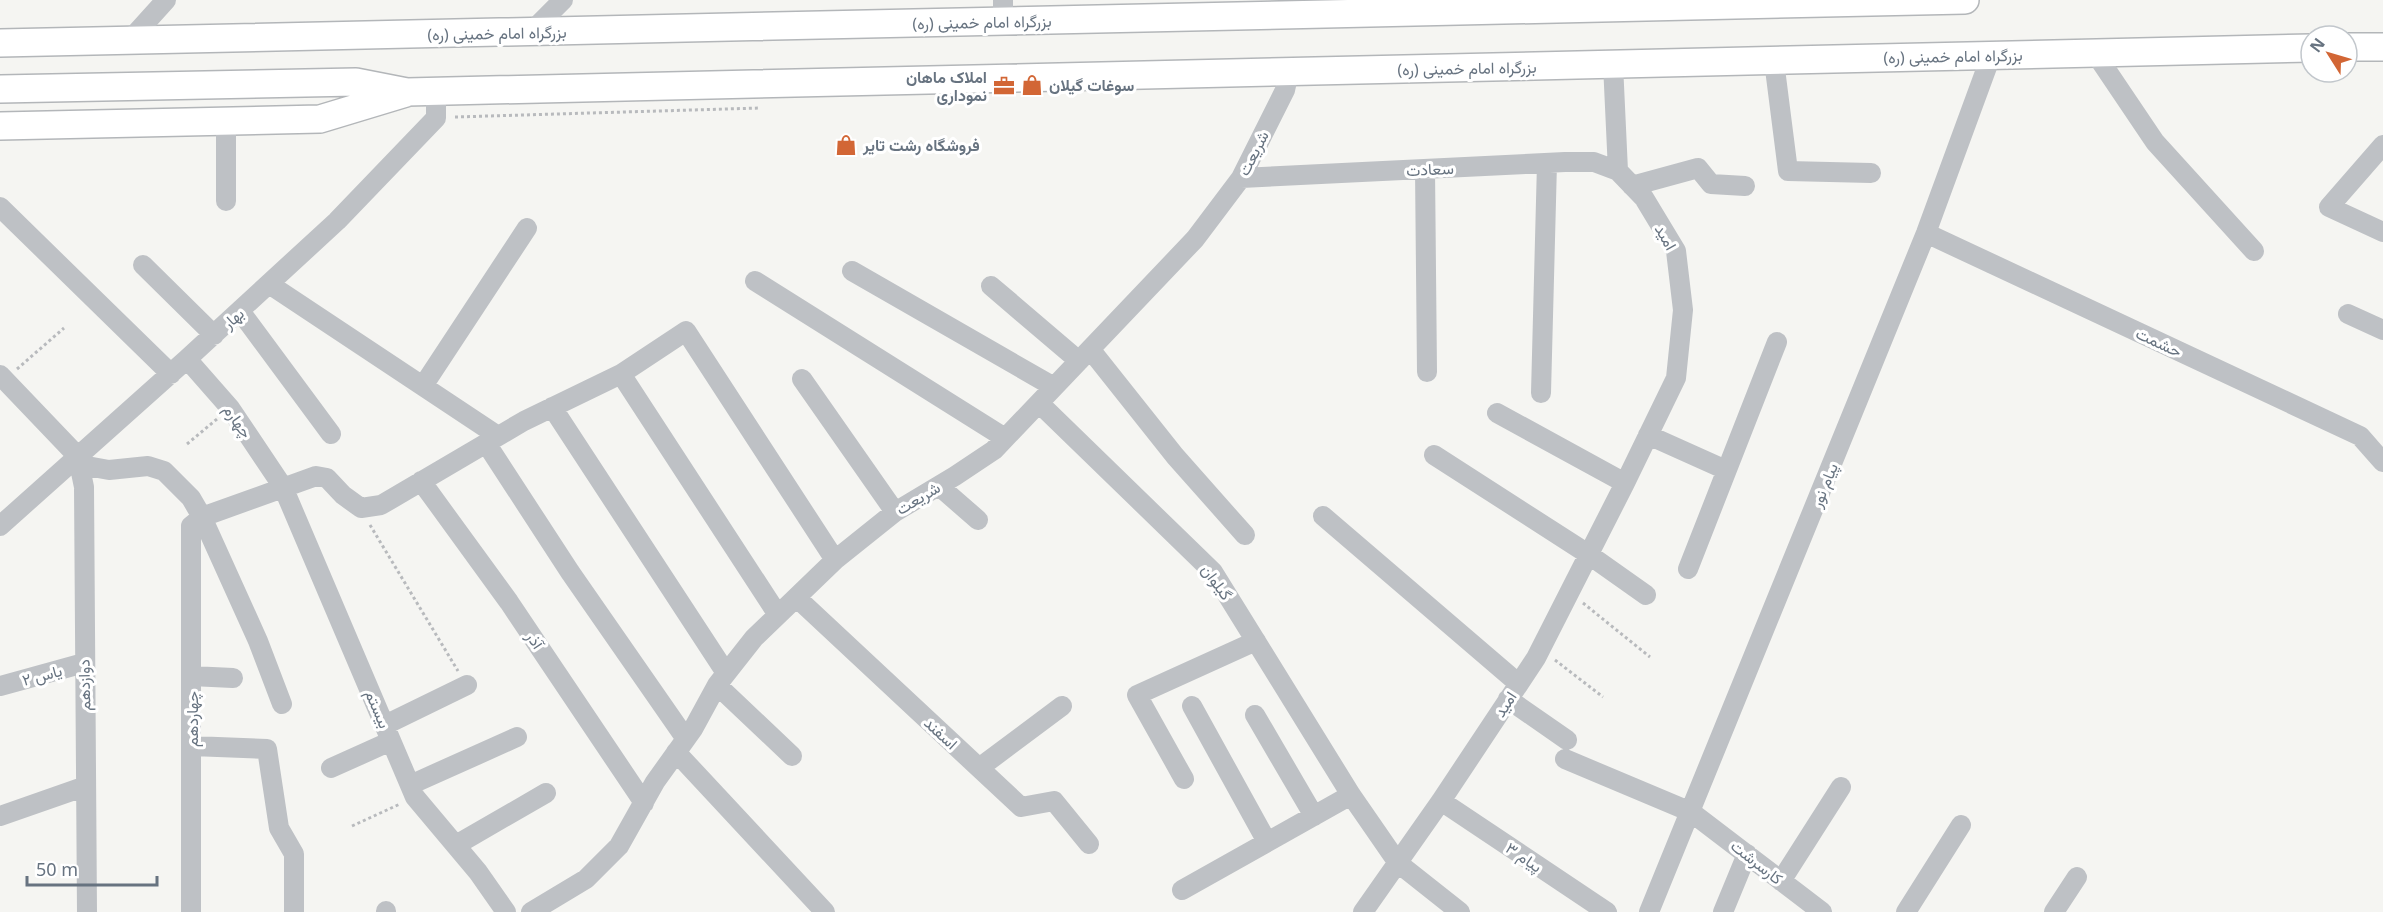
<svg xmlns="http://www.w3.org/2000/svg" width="2383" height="912" font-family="'Noto Sans',Vazirmatn,sans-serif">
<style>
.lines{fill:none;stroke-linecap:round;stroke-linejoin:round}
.highway-casing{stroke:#b3b6b9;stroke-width:30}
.path{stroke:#b8babd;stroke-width:3;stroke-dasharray:3 3;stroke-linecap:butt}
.minor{stroke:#bec1c5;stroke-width:20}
.highway{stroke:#fff;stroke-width:27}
.labels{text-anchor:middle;stroke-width:6;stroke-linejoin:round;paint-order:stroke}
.street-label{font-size:16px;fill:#677380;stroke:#fff}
.poi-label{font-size:16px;font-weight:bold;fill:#677380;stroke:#fff;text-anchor:start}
</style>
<rect width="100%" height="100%" fill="#f5f5f2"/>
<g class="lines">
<defs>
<path id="highway" d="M0 43 1965 0
M2347 47H2383
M0 89 356 82 407 92 2311 48
M0 126 320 119 406 93"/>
</defs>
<use href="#highway" class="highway-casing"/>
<path class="path" d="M455 117 760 108
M17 369 64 328
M187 444 217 419
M370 525 458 671
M1583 603 1650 657
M1555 660 1603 697
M352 826 400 804"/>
<path class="minor" d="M1003 0V21
M531 32 563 0
M129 41 166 0
M2095 53 2155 142 2254 251
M1774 61 1788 171 1871 173
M226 121V201
M2383 145 2329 207 2383 232
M1425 169 1427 372
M1241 178 1565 162H1594L1618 171
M1632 186 1698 168 1711 184 1745 186
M0 207 171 374
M1926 233 2360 436 2383 462
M143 265 214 335
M852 271 1054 387
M755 281 1005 438
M269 284 498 436
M991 286 1079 361
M240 311 331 434
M2348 314 2383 330
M1090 349 1175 456 1245 535
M187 359 230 408 283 487 415 797 478 872 506 912
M621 374 778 615
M0 375 87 466 109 470 148 466 164 471 191 498 202 517 258 641 282 704
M802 379 895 512
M423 386 527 228
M1541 393 1547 163
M1039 403 1213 572 1351 795 1398 863 1460 912
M552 407 726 673
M1497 413 1625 483
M1648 435 1726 470
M486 443 570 572 686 739
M1434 455 1588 554 1646 595
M78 458 84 487 87 912
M421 481 509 602 644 803
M939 486 978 520
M1323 516 1519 684
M0 526 187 359 337 221 436 118V92
M1688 569 1777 342
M797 598 1021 807 1054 801 1089 844
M191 676 233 678
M717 685 792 756
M0 686 84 663
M1508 699 1567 740
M1192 706 1267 842
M1255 715 1314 816
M385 725 467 685
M192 746 267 749 279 828 294 854V912
M676 752 825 912
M1565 759 1691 812 1822 912
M331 768 391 741
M979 768 1062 706
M1184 779 1137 695 1256 641
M410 785 517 737
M1441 801 1607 912
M0 816 86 786
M456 845 546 793
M1781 881 1841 787
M1182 890 1351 795
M386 911V912
M191 912V526L202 517 316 476 327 478 343 495 361 508 381 505 524 421 621 374 686 331 835 560
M531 912 586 879 619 846 655 782 693 729 717 685 754 638 835 560 895 512 955 476 994 450 1195 239 1241 178 1285 90 1289 72
M1363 912 1441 801 1536 658 1625 483 1676 378 1683 310 1676 251 1644 198 1618 171 1613 64
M1649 912 1926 233 1991 56
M1723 912 1747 854
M1906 912 1961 825
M2054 912 2077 877"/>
<use href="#highway" class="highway"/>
</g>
<defs>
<symbol id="shop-bare" viewBox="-9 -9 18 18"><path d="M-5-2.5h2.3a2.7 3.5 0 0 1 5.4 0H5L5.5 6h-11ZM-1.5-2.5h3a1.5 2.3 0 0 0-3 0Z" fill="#d26635" stroke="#fff" stroke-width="2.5" paint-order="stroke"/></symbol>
<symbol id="office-bare" viewBox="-9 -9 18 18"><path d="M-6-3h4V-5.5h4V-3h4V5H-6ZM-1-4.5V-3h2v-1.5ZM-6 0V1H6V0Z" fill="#d26635" stroke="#fff" stroke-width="2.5" paint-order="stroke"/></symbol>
</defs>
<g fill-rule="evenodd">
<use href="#shop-bare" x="1017" y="70" width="30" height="30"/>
<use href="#office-bare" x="989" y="71" width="30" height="30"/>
<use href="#shop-bare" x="831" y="130" width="30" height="30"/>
</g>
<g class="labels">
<g class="street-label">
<text transform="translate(982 22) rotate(-1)" y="6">بزرگراه امام خمینی (ره)</text>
<text transform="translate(497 33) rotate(-1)" y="6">بزرگراه امام خمینی (ره)</text>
<text transform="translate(1953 56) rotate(-1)" y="6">بزرگراه امام خمینی (ره)</text>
<text transform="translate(1467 68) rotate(-1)" y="6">بزرگراه امام خمینی (ره)</text>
<text transform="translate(1253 153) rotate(-63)" y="6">شریعت</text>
<text transform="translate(1430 169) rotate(-3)" y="6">سعادت</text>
<text transform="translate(1666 237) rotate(61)" y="6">امید</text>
<text transform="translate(233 318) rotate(-42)" y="6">بهار</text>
<text transform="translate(2159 342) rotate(25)" y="6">حشمت</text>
<text transform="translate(238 421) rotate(55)" y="6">چهارم</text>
<text transform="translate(1824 485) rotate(-68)" y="6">پیام نور</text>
<text transform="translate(918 498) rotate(-31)" y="6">شریعت</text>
<text transform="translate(1217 582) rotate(54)" y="6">گیلوان</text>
<text transform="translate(535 640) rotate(56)" y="6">آذر</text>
<text transform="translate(42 675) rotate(-15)" y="6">یاس ۲</text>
<text transform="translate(84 685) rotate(-91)" y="6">دوازدهم</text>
<text transform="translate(1505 704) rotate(-57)" y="6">امید</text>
<text transform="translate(378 709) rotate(67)" y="6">بیستم</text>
<text transform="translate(192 719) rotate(-90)" y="6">چهاردهم</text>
<text transform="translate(941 733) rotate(43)" y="6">اسفند</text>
<text transform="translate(1524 857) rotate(34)" y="6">پیام ۳</text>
<text transform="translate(1757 862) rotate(38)" y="6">کارسرشت</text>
</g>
<g class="poi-label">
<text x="987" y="83" text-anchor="end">املاک ماهان<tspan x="987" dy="18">نموداری</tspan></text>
<text x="1049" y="91">سوغات گیلان</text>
<text x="863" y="151">فروشگاه رشت تاير</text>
</g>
</g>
<g transform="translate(2329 54) rotate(307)"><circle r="28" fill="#ffffff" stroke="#c2c7cc" stroke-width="1.5"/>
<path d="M0-4.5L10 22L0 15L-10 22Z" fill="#d26635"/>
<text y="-9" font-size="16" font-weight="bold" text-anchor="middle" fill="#677380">N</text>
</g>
<path d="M27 876v9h130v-9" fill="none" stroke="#677380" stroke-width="3"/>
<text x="36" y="876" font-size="18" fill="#677380" stroke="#ffffff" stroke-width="4.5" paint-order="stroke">50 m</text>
</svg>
